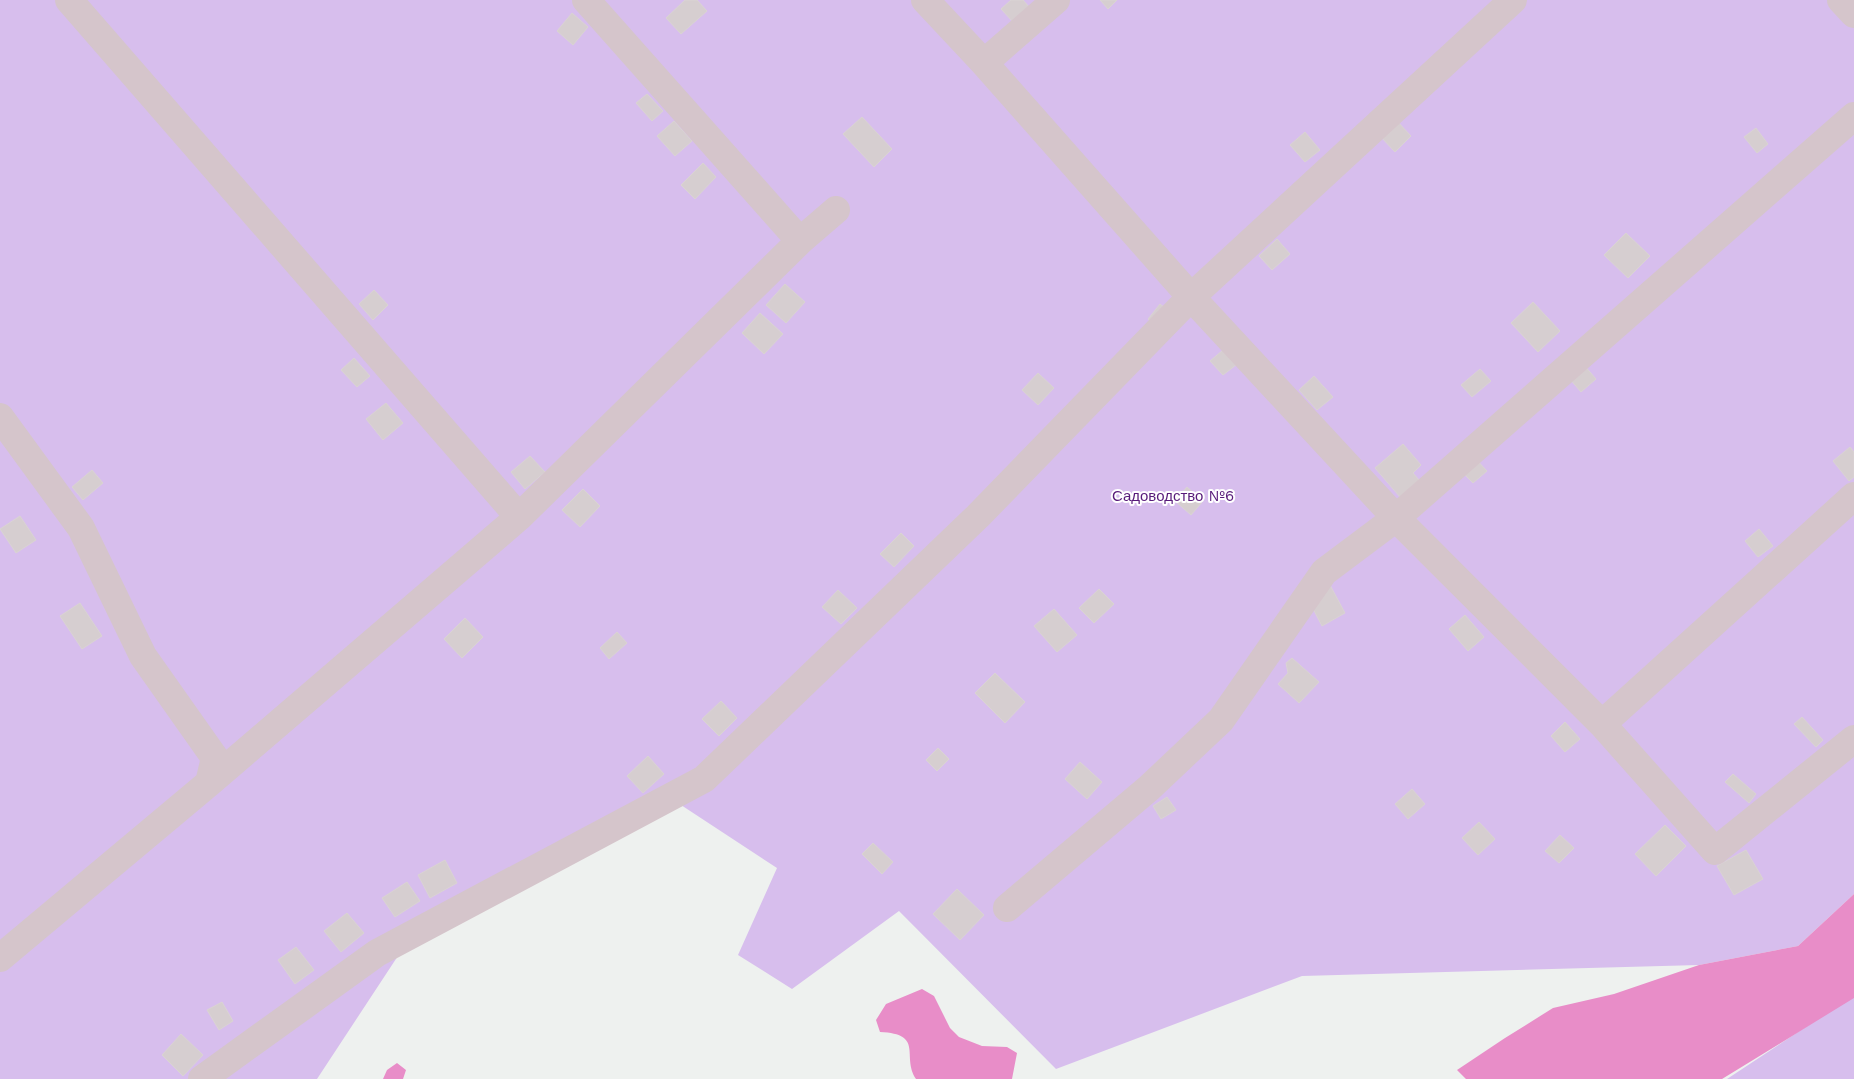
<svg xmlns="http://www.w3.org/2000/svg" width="1854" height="1079" font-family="'Work Sans',sans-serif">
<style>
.green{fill:#d7beed}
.water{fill:#e88dc8}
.building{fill:#d6ced0;stroke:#dad3d4}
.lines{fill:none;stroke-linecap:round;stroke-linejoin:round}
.minor{stroke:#d5c5cb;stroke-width:28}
.labels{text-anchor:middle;stroke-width:4;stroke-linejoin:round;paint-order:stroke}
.park-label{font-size:15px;fill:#581b7a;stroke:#fff}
</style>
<rect width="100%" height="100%" fill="#eef1ef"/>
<path class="green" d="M0 0H1854V894L1798 946 1699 965 1302 976 1056 1069 899 911 792 989 738 955 777 868 681 805 415 930 317 1079H0Z
M1854 995V1079H1727Z"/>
<path class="water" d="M1854 894V998L1722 1079H1466L1457 1070 1505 1038 1553 1008 1614 994 1699 965 1798 946Z
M922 989 934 996 950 1028 959 1037 982 1046 1007 1047 1017 1053 1012 1079H916C901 1056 925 1034 880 1032L876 1020 886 1004Z
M397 1063 406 1070 403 1079H383L387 1070Z"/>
<path class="building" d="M685 0H697L707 11 681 34 666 18Z
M1011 0H1023L1030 8 1014 23 1001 9Z
M1100 0H1117L1108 9Z
M572 13 588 27 573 45 557 31Z
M647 94 663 111 652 121 636 103Z
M862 117 892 149 874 167 843 134Z
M674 121 692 141 675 156 657 136Z
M1397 121 1411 136 1395 152 1380 136Z
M1756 128 1768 144 1757 153 1744 137Z
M1305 132 1320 150 1305 162 1290 145Z
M703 163 716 177 695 199 681 185Z
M1626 233 1650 256 1628 278 1604 255Z
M1277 239 1290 254 1272 270 1259 256Z
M785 284 805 302 786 323 766 305Z
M374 290 388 305 373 320 359 304Z
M1533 302 1560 331 1538 352 1511 323Z
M1160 304 1170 312 1157 327 1148 319Z
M760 313 783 334 764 354 742 333Z
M1223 350 1236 365 1223 375 1210 361Z
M354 358 370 376 357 387 341 370Z
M1584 365 1596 379 1581 392 1569 378Z
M1480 369 1491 381 1472 397 1461 385Z
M1038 373 1054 388 1038 405 1022 390Z
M1314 376 1333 397 1317 410 1299 390Z
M386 403 403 423 383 440 366 419Z
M1403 444 1421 465 1413 473 1419 480 1400 497 1375 468Z
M1850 447 1854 452V477L1849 481 1833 461Z
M530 456 545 472 525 489 511 472Z
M1473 456 1487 471 1473 483 1459 469Z
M92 470 103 483 83 500 72 487Z
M1187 487 1203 501 1191 515 1175 501Z
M583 489 600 506 580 527 562 510Z
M20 516 36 540 16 553 0 529Z
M1759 529 1773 546 1758 557 1745 541Z
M901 533 914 546 894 567 880 554Z
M1330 585 1345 613 1322 626 1310 603Z
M1099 589 1114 604 1094 623 1079 608Z
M838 590 857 608 841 624 822 607Z
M80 603 102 636 82 649 60 616Z
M1054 609 1077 635 1057 652 1034 626Z
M1465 615 1484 637 1468 651 1449 629Z
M465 618 483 637 462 658 444 639Z
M617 632 627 643 609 659 600 648Z
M1292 658 1319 682 1299 703 1278 684 1288 673 1286 663Z
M995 673 1025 702 1005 723 975 693Z
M721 701 737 718 719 736 702 719Z
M1802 717 1823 740 1816 747 1794 724Z
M1565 722 1580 739 1565 752 1551 736Z
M938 748 949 759 937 771 926 760Z
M648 756 664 774 643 793 627 776Z
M1080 762 1102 782 1087 799 1065 779Z
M1733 774 1756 794 1749 803 1725 782Z
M1412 789 1425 804 1408 819 1395 804Z
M1167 797 1176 810 1161 819 1153 806Z
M1479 822 1495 839 1478 855 1462 838Z
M1665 825 1686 846 1656 876 1635 854Z
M1560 835 1574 848 1559 863 1545 851Z
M873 843 893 862 882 874 862 854Z
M1746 850 1763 879 1734 895 1717 866Z
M445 860 457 883 430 898 418 875Z
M407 882 420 901 395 917 382 898Z
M957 889 984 915 960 940 933 914Z
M347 913 364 933 341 952 324 931Z
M296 947 314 970 295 984 278 960Z
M222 1002 233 1021 219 1030 207 1010Z
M181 1034 203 1055 183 1076 162 1055Z"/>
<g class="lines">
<path class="minor" d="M69 0 519 517
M586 0 800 241
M1513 0 1191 297 1396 518 1602 724 1854 496
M1841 0 1854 14
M984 63 1056 0
M0 417 81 528 143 656 215 758 209 783
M1602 724 1715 851 1854 739
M1007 908 1149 788 1221 720 1324 572 1396 518 1854 116
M0 958 209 783 519 517 800 241 836 210
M202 1079 377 953 704 779 978 516 1191 297 984 63 925 0"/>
</g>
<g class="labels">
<g class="park-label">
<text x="1173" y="501">Садоводство №6</text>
</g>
</g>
</svg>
